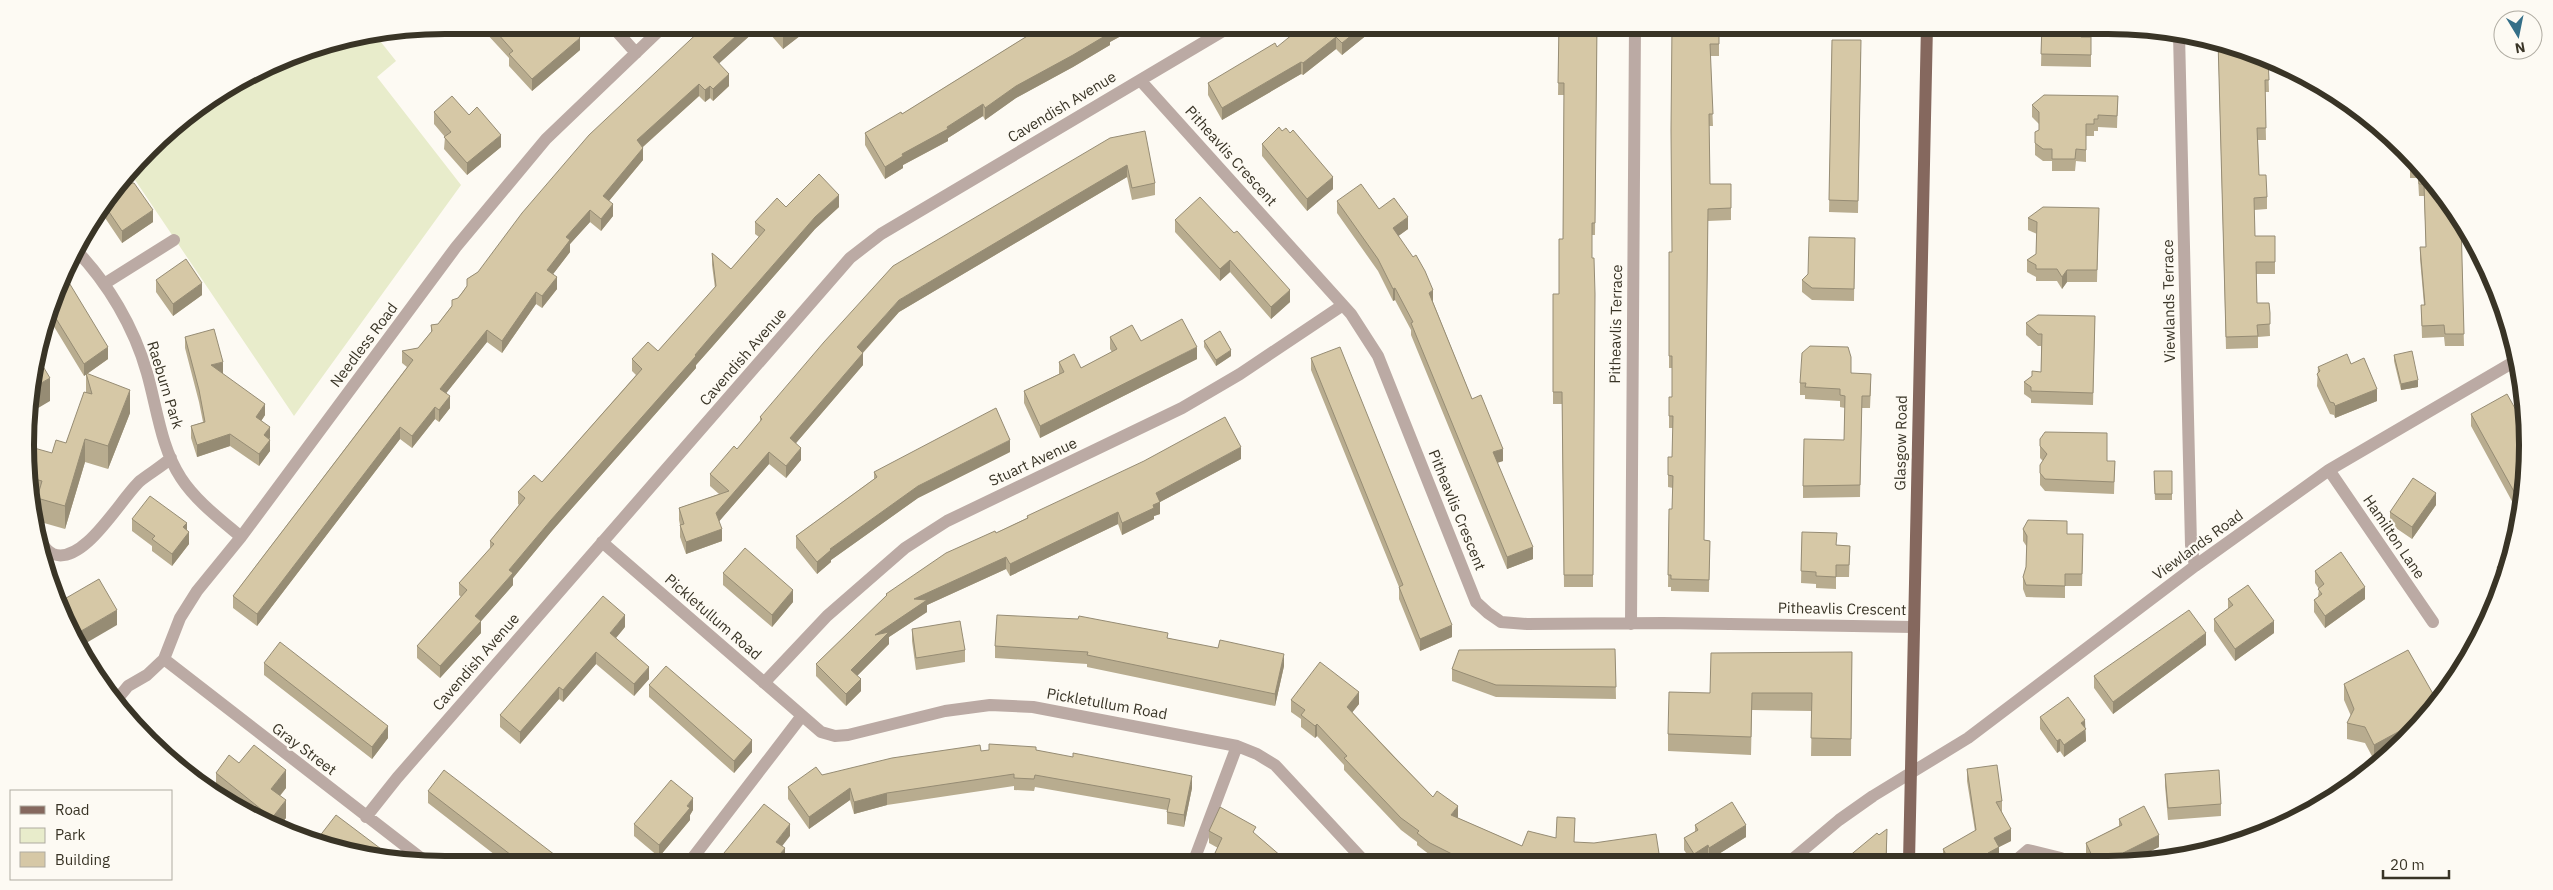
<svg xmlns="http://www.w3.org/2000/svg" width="2553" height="890" font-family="'IBM Plex Sans',sans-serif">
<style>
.green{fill:#e8eccb}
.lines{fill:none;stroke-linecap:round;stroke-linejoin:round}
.minor{stroke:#bbaaa4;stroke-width:12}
.major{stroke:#85685e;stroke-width:12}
.wall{fill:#b8ac8f}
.shaded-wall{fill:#968c74}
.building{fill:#d6c8a6;stroke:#968c74}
.labels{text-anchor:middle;stroke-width:4.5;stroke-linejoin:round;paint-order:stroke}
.street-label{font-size:15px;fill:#393426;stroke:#fdfaf3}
.rim{fill:none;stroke:#393426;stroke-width:6}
</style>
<rect width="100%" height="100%" fill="#fdfaf3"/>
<path class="green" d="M373 32 396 61 377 77 461 185 294 416 129 171 163 135 285 57Z"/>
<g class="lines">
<path class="minor" d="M611 25 636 53
M2179 34 2191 545 2195 566
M1140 80 1351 314 1378 356 1476 602 1488 613 1501 622 1527 624 1663 623 1913 627
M75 249C108 283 134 327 147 373 157 408 161 448 181 478 196 501 220 519 241 537
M104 284 174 240
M2329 470 2433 622
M36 534C41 541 44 550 53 554 84 566 121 498 140 481 150 473 161 467 171 458
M602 542 821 732 835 736 848 735 945 711 990 705 1033 707 1237 746 1257 754 1275 765 1366 863
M1631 624 1635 25
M164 659 426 862
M764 683 827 616 905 548 947 521 1182 408 1240 374 1343 305
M115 702 128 686 147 675 164 659 180 618 197 591 241 537 456 247 546 139 665 25
M366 817 397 778 850 258 881 234 1233 25
M1789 862 1839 820 1873 796 1968 738 2195 566 2329 470 2517 360
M2014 862 2028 850 2061 858 2066 862
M1193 863 1237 746
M688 864 801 717"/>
<path class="major" d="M1909 862 1927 25"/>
</g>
<path class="wall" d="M485 25H569L580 50 532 91 509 66V58L485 32Z
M706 25H806L805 26V32L783 49 764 27 757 33 755 31 719 63 729 86 713 101 710 98 705 102 699 96 643 147V160L609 201 613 216 601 231 590 222 570 244V252L553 274 557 289 542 308 536 304 502 353 487 342 446 393 450 408 439 422 435 419 412 448 400 439 257 626 233 608V596L407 367 402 363V351L418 348 431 332V325L438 324 467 286V279L478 272Z
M1045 25H1141L1110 42V45L1073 67 1016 98 985 120 983 116 948 138V141L903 165V168L885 179 865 145V133L902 114Z
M1368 25V34L1342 55 1336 49 1303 75 1301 74 1222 120 1208 95V83L1277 47Z
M1559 25H1597L1595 235H1592V258H1594L1593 587H1564L1562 404H1553V294H1559L1563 239 1564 95H1558Z
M1672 25H1719V56H1710L1713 126H1709L1710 184H1731V220L1708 221 1704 540 1710 541 1709 592 1671 591V587H1668L1669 509H1672L1673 488 1668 487V457H1672L1673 428H1669V397H1672V368H1669V252H1672Z
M2042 25 2081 37H2091V67L2041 66Z
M1832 40 1861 52 1858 213 1829 212Z
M2218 40 2268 59 2269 92H2265L2266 140H2258L2259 175 2267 197V209L2254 210 2255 236H2275V274H2256L2257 303H2269L2270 336 2258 337V348L2226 349Z
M2118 96 2117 128 2098 127V131H2094V136H2086V162L2076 161 2075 171H2052V161H2043L2035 155V132L2039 130V124L2032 117V105Z
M434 112 501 147 467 175 444 149 445 137 434 124Z
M1110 138 1155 183V195L1132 200 1127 177 899 312 863 353V365L796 443 801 460 786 478 769 464 719 521 722 541 686 554 680 537V525L679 520V508L719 494 710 486V474L737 449 760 422V417Z
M1262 144 1333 189 1307 211 1262 156Z
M2410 155 2461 220 2464 346H2445L2444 337 2422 338 2421 305H2424L2420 259V247H2426L2424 196H2419L2418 178H2410Z
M112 189 153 222 122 243 99 209Z
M1337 201 1379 209 1408 229 1398 236 1433 302 1472 399 1503 461 1497 463 1533 559 1507 569 1411 335V330L1395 300 1393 301 1378 271 1337 213Z
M786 207H839L815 229 712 347 696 365V368L551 532 513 578V585L481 621V633L440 678 417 658V646L461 597 459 595V583L490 549V541L519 505 518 504V492L542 482 636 375 632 371V359L658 351 715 288 712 265V253L731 269 759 237 755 234V222Z
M2099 208 2097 282H2067L2062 289 2057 281H2036V277L2027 272V260L2036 254 2037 234 2028 230V218Z
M1175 220 1290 302 1271 319 1230 272 1220 281 1175 232Z
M1855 238 1854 301 1812 300 1802 292V280Z
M63 278 108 359 87 374 130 413 108 469 85 462 65 529 37 521V503L31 501 26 473 66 443 86 392V374L84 376 50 320Z
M156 280 202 295 173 316 156 292Z
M2095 316 2093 405 2031 403V399L2024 394V382L2041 372V346H2038L2026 335V323Z
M185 337 265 415 261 421 270 438 269 439 270 451 259 466 230 446 197 457 191 438V426L203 422 199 402 185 348Z
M1110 337 1141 341 1197 359 1040 438 1024 403V391L1059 374V362L1081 368 1112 352 1110 349Z
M1204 341 1231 356 1216 366 1204 347Z
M2394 355 2418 387 2401 390 2394 361Z
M1311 358 1452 637 1420 651 1399 599V587L1311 370Z
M2351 364 2377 401 2335 418 2334 415 2330 414 2317 386 2318 367Z
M1851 373 1871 386 1870 408H1862L1860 497 1803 498V486L1844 440 1845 408 1840 407V401L1805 399V395H1800V383Z
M2471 414 2527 472 2520 516 2471 426Z
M2040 439 2107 461H2115L2114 494 2045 491 2040 485V473L2043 461 2040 458Z
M1010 452 918 498 831 560V562L817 574 796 548V536L874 479V472Z
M1241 459 1160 502V514L1154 516V519L1122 535 1118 524 1010 576 1006 569 927 605V612L889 637V644L857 676 861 691 846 706 816 676V664L886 597V594L996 533 1027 518V516Z
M2154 471H2172V500H2155Z
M2436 505 2412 539 2390 524V512Z
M132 519 187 530 189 544 172 566 152 551V546L132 531Z
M2023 529 2067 534 2083 546 2082 586H2065V598L2026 597 2023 589V577L2026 567 2027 547 2023 541Z
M1802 532 1837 545 1850 546 1849 577H1836V589L1816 588V584L1801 583Z
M2511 560 2500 586 2497 579V567Z
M2315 571 2365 599 2325 628 2314 612V600L2318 597 2319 589 2315 583Z
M723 573 793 602 772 627 723 585Z
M2228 599 2274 633 2235 661 2214 631V619L2228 609Z
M625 627 616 638 649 679 634 696 596 664 563 702 559 699 520 744 500 727V715Z
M912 629 965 650V662L916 670 912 641Z
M1168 638 1284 666 1275 706 1087 667V664L995 658V646Z
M2206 645 2113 714 2094 688V676Z
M1615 649 1616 699 1496 697 1452 681V669Z
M1852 652 1851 756H1811L1812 711 1752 710 1751 755 1668 751V734L1710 693Z
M264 663 388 738 372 759 264 675Z
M2344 684 2436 699 2394 750 2374 760 2365 743 2347 739V723L2351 716 2344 700Z
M649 685 752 752 734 773 649 697Z
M1291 700 1359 704 1352 712 1433 797 1458 818 1522 846 1575 842 1660 860V862L1446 863 1430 855 1417 845V842L1401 830 1344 770V765L1317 736 1315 738 1301 727V719L1291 712Z
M2040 717 2085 729 2086 741 2064 757 2060 751 2057 753 2040 729Z
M1036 750 1192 788 1184 827 1167 824V810L1035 787 1034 791 1014 790V786L887 805 854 814 850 800 809 829 788 799V787L822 775 981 751Z
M239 763 286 788 280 796 286 818 280 825 232 803 216 790V773Z
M1967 769 2002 801V812L2011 841 1999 847V859L1994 862H1944L1943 861V849L1975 831 1967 781Z
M2165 774 2221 804V816L2168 820 2165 786Z
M428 791 568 865H508L428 803Z
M693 810 690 815V820L659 857 634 836V824Z
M2119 819 2159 847 2130 861 2089 862 2086 855V843L2119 826Z
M1695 825 1746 837 1709 860 1708 857 1699 862H1692L1684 850V838L1695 832Z
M1209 831 1256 835 1289 863H1215V853L1218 848 1209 843Z
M319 837 337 851 319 843Z"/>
<path class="shaded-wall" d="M748 25H755V31L713 69V57Z
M757 25H764V27L757 33Z
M799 25H806L805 26V32L783 49V37Z
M1120 25H1141L1110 42V45L1073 67 1016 98 985 120V108L1016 86Z
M1364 25H1368V34L1342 55V43Z
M1336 37V49L1303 75V63Z
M580 38V50L532 91V79Z
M1301 62V74L1222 120V108Z
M729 74V86L713 101V89Z
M699 84V96L637 152V140Z
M710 86V98L705 102V90Z
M983 104V116L948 138V141L903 165V168L885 179V167L902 154 947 127Z
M501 135V147L467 175V163Z
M643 148V160L603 208V196Z
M1127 165V177L899 312 857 359V347L899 300Z
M1333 177V189L1307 211V199Z
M839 195V207L815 229 712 347 696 365V368L551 532 513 578V585L475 628V616L509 570 551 520 815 217Z
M613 204V216L601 231V219Z
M153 210V222L122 243V231Z
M590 210V222L570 244V252L547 282V270L566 237Z
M1408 217V229L1393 240V228Z
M1230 260V272L1220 281V269Z
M2067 270V282L2062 289V277Z
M557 277V289L542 308V296Z
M202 283V295L173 316V304Z
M1395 288V300L1393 301V289Z
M1290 290V302L1271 319V307Z
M1433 290V302L1429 305V293Z
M536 292V304L502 353V341Z
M487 330V342L440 401V389Z
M108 347V359L84 376V364Z
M1197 347V359L1040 438V426Z
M1231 350V356L1216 366V360Z
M863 353V365L790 450V438Z
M223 362V374L211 365Z
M50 378V401L28 414 29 390Z
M2418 380V387L2401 390V384Z
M2377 389V401L2335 418V406Z
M130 390V413L108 469V446Z
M450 396V408L439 422V410Z
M265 404V415L256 429V417Z
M435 407V419L412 448V436Z
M270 427V438L264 447V435Z
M400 427V439L257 626V614Z
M230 434V446L197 457V445Z
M85 439V462L65 529V506Z
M270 440V451L259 466V454Z
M1010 440V452L918 498 831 560V562L817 574V562L830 549 918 486Z
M1241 447V459L1160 502V514L1154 516V519L1122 535V523L1153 505 1156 493Z
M801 448V460L786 478V466Z
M1503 449V461L1493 464V452Z
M769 452V464L716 525V513Z
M2436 493V505L2412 539V527Z
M1118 512V524L1010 576V564Z
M187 523V535L183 527Z
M722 529V541L686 554V542Z
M189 532V544L172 566V554Z
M1533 547V559L1507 569V557Z
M1006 557V569L927 605V612L889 637V644L851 682V670L875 635 914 599Z
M2365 587V599L2325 628V616Z
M793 590V602L772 627V615Z
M117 610V625L81 646 76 634Z
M625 615V627L610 645V633Z
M481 621V633L440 678V666Z
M2274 621V633L2235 661V649Z
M1452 625V637L1420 651V639Z
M2206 633V645L2113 714V702Z
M596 652V664L563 702V690Z
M1284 654V666L1275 706V694Z
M649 667V679L634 696V684Z
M861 679V691L846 706V694Z
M559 687V699L520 744V732Z
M1359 692V704L1347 719V707Z
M2085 720 2086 741 2064 757V745L2081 723Z
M1317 724V736L1315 738V726Z
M388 726V738L372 759V747Z
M2409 726V732L2394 750 2374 760V745Z
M2060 739V751L2057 753V741Z
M752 740V752L734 773V761Z
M286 770V788L271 806V789Z
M1192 776V788L1184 827V815Z
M850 788V800L809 829V817Z
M887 793V805L854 814V802Z
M693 798V810L690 815V820L659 857V845Z
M286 800V818L280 825 272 822V818Z
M1458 806V818L1451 827V815Z
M790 824V836L776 854V842Z
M1746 825V837L1709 860V848Z
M1887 829V862H1886Z
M2011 829V841L1999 847V859L1994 862H1978L1994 838Z
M2159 835V847L2130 861H2121L2123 853Z
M1708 845V857L1699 862H1694V854Z
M785 848V860L782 864H772Z"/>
<path class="building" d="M490 25H569L580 38 532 79 509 54 513 51Z
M706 25H748L713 57 729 74 713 89 710 86 705 90 699 84 637 140 643 148 603 196 613 204 601 219 590 210 566 237 570 240 547 270 557 277 542 296 536 292 502 341 487 330 440 389 450 396 439 410 435 407 412 436 400 427 257 614 233 596 413 360 402 351 418 348 432 331 431 325 438 324 452 306V300L458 298 462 293 467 286V279L478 272 522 213 589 135Z
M773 25H799L783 37Z
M1045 25H1120L1109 31 1110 33 1073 55 1016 86 985 108 983 104 947 127 948 129 902 154 903 156 885 167 865 133 901 112 902 114Z
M1304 25H1364L1342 43 1336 37 1303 63 1301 62 1222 108 1208 83 1275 43 1277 47Z
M1559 25H1597L1595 223H1592V258H1594L1595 294 1593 575H1564L1562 392H1553V294H1559V239H1563L1564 83H1558Z
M1672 25H1719V44H1710L1713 114H1709L1710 184H1731V208L1708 209 1704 540 1710 541 1709 580 1671 579V575H1668L1669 509H1672L1673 476 1668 475V457H1672L1673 416H1669V397H1672V356H1669V252H1672L1671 130Z
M2042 25H2081V37H2091V55L2041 54Z
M1832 40H1861L1858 201 1829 200Z
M2218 40 2268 59 2269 80H2265L2266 128H2257L2259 175H2266L2267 197 2254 198 2255 236H2275V262H2256L2257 303H2269L2270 313V324L2257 325 2258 336 2226 337Z
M2044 95 2118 96 2117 116 2098 115V119H2094V124H2086V150L2076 149 2075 159H2052V149H2043L2035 143V132L2039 130V112L2032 105Z
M452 96 469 115 477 107 501 135 467 163 444 137 451 132 434 112Z
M1279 127 1282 131 1286 128 1290 133 1293 130 1333 177 1307 199 1262 144Z
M1145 131 1155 183 1132 188 1127 165 899 300 857 347 863 353 790 438 801 448 786 466 769 452 716 513 722 529 686 542 680 525 684 524 679 508 729 491 710 474 734 446 737 449 762 419 760 417 824 342 893 266 1110 138Z
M2410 155 2424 168 2461 220 2464 334H2445L2444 325 2422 326 2421 305H2425L2420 247H2426L2424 184H2419L2418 166H2410Z
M819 174 839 195 815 217 712 335 695 355 696 356 551 520 509 570 513 573 475 616 481 621 440 666 417 646 467 590 459 583 494 544 490 541 525 498 518 492 534 475 542 482 642 369 632 359 648 342 658 351 716 286 712 253 731 269 765 230 755 222 777 198 786 207Z
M119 182 122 184 134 183 153 210 122 231 103 203 112 189Z
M1361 184 1379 209 1394 198 1408 217 1393 228 1413 257 1416 255 1425 271 1433 290 1429 293 1472 399 1481 395 1503 449 1493 452 1533 547 1507 557 1411 323 1413 322 1395 288 1393 289 1378 259 1337 201Z
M1200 197 1234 233 1237 231 1290 290 1271 307 1230 260 1220 269 1175 220Z
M2043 207 2099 208 2097 270H2067L2062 277 2057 269H2036V265L2027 260 2036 254 2037 222 2028 218Z
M1809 237 1855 238 1854 289 1812 288 1802 280 1808 274Z
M186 259 202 283 173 304 156 280Z
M65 276 108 347 84 364 52 312 63 278Z
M2038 315 2095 316 2093 393 2031 391V387L2024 382 2032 376V371L2041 372 2042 334H2038L2026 323Z
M1182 319 1197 347 1040 426 1024 391 1064 372 1059 362 1074 354 1081 368 1117 349 1110 337 1132 325 1141 341Z
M214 329 223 362 211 365 265 404 256 417 270 427 264 435 270 440 259 454 230 434 197 445 191 426 205 422 199 390 185 337Z
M1220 331 1231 350 1216 360 1204 341Z
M1810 346 1848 347 1851 357V373L1871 374 1870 396H1862L1860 485 1803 486 1804 439 1844 440 1845 396 1840 395V389L1805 387 1806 383H1800L1802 353Z
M1340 347 1452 625 1420 639 1399 587 1403 585 1311 358Z
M2412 351 2418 380 2401 384 2394 355Z
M2347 354 2351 364 2364 358 2377 389 2335 406 2334 403 2330 402 2317 374 2320 371 2318 367Z
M38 358 50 378 29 390Z
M86 373 130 390 108 446 85 439 65 506 37 498 42 481 27 477 26 473 27 446 52 453 56 440 66 443 84 392 92 394Z
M2507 394 2526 428 2527 472 2522 506 2471 414Z
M996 408 1010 440 918 486 830 549 831 550 817 562 796 536 877 477 874 472Z
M1225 417 1241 447 1156 493 1160 502 1153 505 1154 508 1122 523 1118 512 1010 564 1006 557 914 599 927 600 875 635 889 632 851 670 861 679 846 694 816 664 887 595 886 594 946 553 995 531 996 533 1028 518 1027 516 1144 461Z
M2045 432 2107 433V461H2115L2114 482 2045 479 2040 473V465L2047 454 2040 446V439Z
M2154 471H2172V494H2155Z
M2413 478 2436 493 2412 527 2390 512Z
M150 496 187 523 183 527 189 532 172 554 152 539 155 536 132 519Z
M2028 520 2067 521V534H2083L2082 574H2065V586L2026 585 2023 577 2026 567 2027 536 2023 529Z
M1802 532 1837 533 1836 545 1850 546 1849 565H1836V577L1816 576V572L1801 571Z
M745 548 793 590 772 615 723 573Z
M2341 552 2365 587 2325 616 2314 600 2322 594 2318 589 2324 584 2315 571Z
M2511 560 2503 579 2497 567Z
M99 579 117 610 76 634 61 601Z
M2248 585 2274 621 2235 649 2214 619 2233 605 2228 599Z
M603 596 625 615 610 633 649 667 634 684 596 652 563 690 559 687 520 732 500 715Z
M2189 610 2206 633 2113 702 2094 676Z
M997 615 1078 619 1079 616 1168 633 1167 638 1218 648 1220 640 1284 654 1275 694 1087 655 1088 652 995 646Z
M960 621 965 650 916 658 912 629Z
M280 642 388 726 372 747 264 663Z
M1615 649 1616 687 1496 685 1452 669 1459 650Z
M2408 650 2436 699 2411 730 2409 726 2374 745 2365 727 2347 723 2354 709 2344 684Z
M1852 652 1851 739 1811 738 1812 693H1752L1751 737 1668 734 1669 692 1710 693 1711 653Z
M1320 662 1359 692 1347 707 1393 756 1433 797 1437 791 1458 806 1451 815 1522 846 1528 831 1556 838 1557 817 1575 818 1574 842 1594 843 1656 834 1660 860 1648 861V862L1470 863 1430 843 1417 833 1419 831 1401 818 1344 758 1347 756 1317 724 1315 726 1301 715 1305 710 1291 700Z
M666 666 752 740 734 761 649 685Z
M2068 697 2085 720 2081 723 2086 729 2064 745 2060 739 2057 741 2040 717Z
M989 744 1036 747V750L1073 757V753L1192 776 1184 815 1167 812 1170 799 1035 775 1034 779 1014 778V774L887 793 854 802 850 788 809 817 788 787 816 767 822 775 892 758 980 745 981 751 989 750Z
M254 745 286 770 271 789 286 800 272 818 216 773 229 755 239 763Z
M1997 765 2002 801 1996 802 2011 829 1994 838 1999 847 1988 853 1990 856 1978 862H1950L1943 849 1976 830 1967 769Z
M444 770 568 865H524L428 791Z
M2219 770 2221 804 2168 808 2165 774Z
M671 780 693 798 687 806 690 808 659 845 634 824Z
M1732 802 1746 825 1709 848 1708 845 1694 854 1684 838 1698 830 1695 825Z
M764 804 790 824 776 842 785 848 772 864H715Z
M2144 806 2159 835 2123 853 2126 859 2121 861 2095 862 2086 843 2122 825 2119 819Z
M1220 807 1256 827 1253 832 1289 863H1235L1215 853 1222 838 1209 831Z
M336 815 393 858 337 851 332 849 333 848 319 837Z
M1887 829 1886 862H1842L1877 833 1879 835Z"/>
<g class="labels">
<g class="street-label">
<text transform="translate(1062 107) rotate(-31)" y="5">Cavendish Avenue</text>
<text transform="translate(1231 156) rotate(48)" y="5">Pitheavlis Crescent</text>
<text transform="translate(2169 301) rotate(-91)" y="5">Viewlands Terrace</text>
<text transform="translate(1616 324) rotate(-89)" y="5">Pitheavlis Terrace</text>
<text transform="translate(364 345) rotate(-53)" y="5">Needless Road</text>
<text transform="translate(743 357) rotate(-49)" y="5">Cavendish Avenue</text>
<text transform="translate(165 385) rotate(73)" y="5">Raeburn Park</text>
<text transform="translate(1901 443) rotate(-89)" y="5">Glasgow Road</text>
<text transform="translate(1033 462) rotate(-25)" y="5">Stuart Avenue</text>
<text transform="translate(1457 510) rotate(68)" y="5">Pitheavlis Crescent</text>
<text transform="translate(2394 537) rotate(56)" y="5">Hamilton Lane</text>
<text transform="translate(2198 545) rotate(-36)" y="5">Viewlands Road</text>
<text transform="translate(1842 609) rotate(1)" y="5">Pitheavlis Crescent</text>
<text transform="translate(713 617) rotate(41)" y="5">Pickletullum Road</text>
<text transform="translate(476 662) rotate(-49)" y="5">Cavendish Avenue</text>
<text transform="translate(1107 704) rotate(10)" y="5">Pickletullum Road</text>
<text transform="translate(304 749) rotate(37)" y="5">Gray Street</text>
</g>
</g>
<path d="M0 0H2553V890H0ZM445 34H2108A411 411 0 0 1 2519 445V445A411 411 0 0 1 2108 856H445A411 411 0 0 1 34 445V445A411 411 0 0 1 445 34Z" fill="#fdfaf3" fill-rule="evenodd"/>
<path class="rim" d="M445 34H2108A411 411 0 0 1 2519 445V445A411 411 0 0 1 2108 856H445A411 411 0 0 1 34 445V445A411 411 0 0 1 445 34Z"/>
<rect x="10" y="790" width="162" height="90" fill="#fdfaf3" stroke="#afaba1"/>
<rect x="20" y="806" width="25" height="8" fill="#85685e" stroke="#afaba1"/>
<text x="55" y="815" font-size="15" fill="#393426">Road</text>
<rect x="20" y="828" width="25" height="15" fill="#e8eccb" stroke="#afaba1"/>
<text x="55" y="840" font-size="15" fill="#393426">Park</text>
<rect x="20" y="852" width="25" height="15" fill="#d6c8a6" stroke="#afaba1"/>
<text x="55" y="865" font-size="15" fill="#393426">Building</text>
<g transform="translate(2518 35) rotate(170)"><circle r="24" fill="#fdfaf3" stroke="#afaba1"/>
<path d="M0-4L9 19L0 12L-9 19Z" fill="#356f88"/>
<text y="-8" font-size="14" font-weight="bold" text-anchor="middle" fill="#393426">N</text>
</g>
<path d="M2383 870v8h66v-8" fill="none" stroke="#393426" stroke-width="2.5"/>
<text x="2390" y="870" font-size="15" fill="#393426" stroke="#fdfaf3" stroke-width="4" paint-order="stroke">20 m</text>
</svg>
